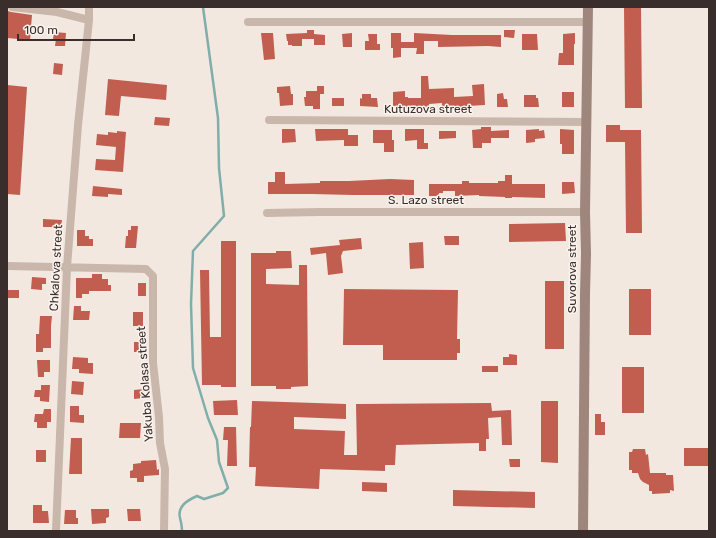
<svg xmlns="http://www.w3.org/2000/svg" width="716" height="538" font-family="Rubik,sans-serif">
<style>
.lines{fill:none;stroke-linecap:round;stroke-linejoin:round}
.stream{stroke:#80aeab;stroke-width:2.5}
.building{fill:#c15e4f}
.minor{stroke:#cab7ac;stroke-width:8}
.secondary{stroke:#9e867d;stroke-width:10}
.labels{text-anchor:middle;stroke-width:3;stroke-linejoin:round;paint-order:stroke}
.street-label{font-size:12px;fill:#392e2b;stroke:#faf2ec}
</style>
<rect width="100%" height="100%" fill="#f2e8e0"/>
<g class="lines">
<path class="stream" d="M182 531C182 526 181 522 180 518 177 506 188 500 197 496L204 499 223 493 228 488 219 462 217 440 208 418 193 368 191 304 193 251 224 216 219 168 218 118 203 7"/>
</g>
<path class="building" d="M624 7H641L642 108H625Z
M7 9 8 11 11 12 32 15 30 40 7 38Z
M307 30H314V34L325 35V45H314V39H302V46H292V45H288V41H287L286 34 307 33Z
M504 30H515L514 38 504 37Z
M54 32 66 33 65 46H55L56 39H53Z
M261 33H273L275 59 264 60Z
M352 33V47H343L342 34Z
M391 33H401V42H414V33L452 35H501V47L488 46 438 47V41H424V54H416L417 48H401V57L393 58V48H391Z
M575 33V44H574V65H558L559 53H563V34Z
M368 34H377V44H380V50H365V41H369Z
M522 34H537L538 50H522Z
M54 63 63 64 62 75 53 74Z
M421 76H428L429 89 454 88V97L473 96 472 85 484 84 485 105 467 106V107H442V103L429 104V107L400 108V106H393V92L405 91V97H408V98H421Z
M108 79 167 85 166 100 121 96 119 116 105 115Z
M7 85 27 87 20 195 7 194Z
M290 86 291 94H293V105L280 106 279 93H277V87Z
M317 86H324V94H320V109H313V106H305L304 97H306V91H317Z
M562 92H574V107H562Z
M503 93 504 99H507L508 107H497V94Z
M362 94H371V98H377L378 107 360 106V98L362 99Z
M524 95H536V98H538L539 107H524Z
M332 98H344V106H332Z
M155 117 170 118 169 126 154 125Z
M606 125H620V130H641L642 233H626L625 142H606Z
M481 127H491V131L509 130V138H491V143H482V148H473L472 130 481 129Z
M282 129H295L296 142 282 143Z
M315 129H348V135H358V146H344V140L316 141Z
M405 129H424V143H428V149H417V140L405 141Z
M539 129V131L544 130 545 138 535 139V142L526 143V130Z
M560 129 574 130V154H562V144H560Z
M373 130H392V140H394V152H384V143H373Z
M117 131 126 132 123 172 95 170 96 159 115 160 116 147 96 145 97 134 108 135V132L117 133Z
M439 131H456V138L439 139Z
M275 172H285V184L320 183V181H349L390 179 414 180V195H353L312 194H268V182H275Z
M505 175H512V184H545V198L512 197V198H505V197L479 196V195L455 196V191H443V193H439V196H429V184H462V181H469V183H498V181H505Z
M562 182H574L575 193 562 194Z
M93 186 122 189V195L108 194V197L92 196Z
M43 219 62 220 61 227H43Z
M565 223 566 241 509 242V224Z
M131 226H138L136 248H125L126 236H128V230H131Z
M77 230H85V236H89V239H93V246H77Z
M444 236H459V245H445Z
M361 238 362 249 343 251 341 256 343 273 328 275 326 253 311 255 310 248 340 245 339 240Z
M221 241H236V387H221V385H202L200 270H209L210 337H221Z
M423 242 424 268 410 269 409 243Z
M276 251H291L292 268 266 269V284L299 285V265H307L308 386 291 387V389H276V386H251V253H276Z
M92 274H102V279H108V285H111V291H89V294H82V298H76V278H92Z
M32 277 46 278V284H42V290L31 289Z
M545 281H564V349H545Z
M138 283H146V296H138Z
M344 289 458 290 457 339H460V353H457V360H383V345H343Z
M629 289H651V335H629Z
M7 290H19V298H7Z
M74 306H81V311H90L89 320H73Z
M133 312H143V326H133Z
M40 316H52L51 326V348H43V352H36V334H39Z
M134 342H142L143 352H134Z
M509 354 517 355V365H503V357H509Z
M73 357 88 358V363H93V374L79 373V369H72Z
M37 360H50V372H44V377H38Z
M482 366H498V372H482Z
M622 367H644V413H622Z
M72 381 84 382 83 395 71 394Z
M41 385H50L49 402 40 401V397H34L35 390H41Z
M144 389V398L134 399V390Z
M237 400 238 415H214L213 401Z
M252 401 346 404V419L294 417V429L345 431 344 455H357L356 404 491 403 492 411 511 410 512 445H502L501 417 488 418 489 439H486V451H479V443L396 445 395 465H385V471L320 469 319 489 255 486 256 467H249L250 427H251Z
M541 401H558V463L541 462Z
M70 406H79V415H84V423L70 422Z
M44 409H51V422H47V428H37V422H34L35 414H43Z
M595 414H601V422H605V435H595Z
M120 423H141L140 438H119Z
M224 427H236L237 466H227L228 440H223Z
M71 438H82V474H69Z
M684 448H709V466H684Z
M633 449H645L646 455 648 454 650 473H666V475H673L674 491 670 490V493L652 494V491H649V485L643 482 640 479 638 473H632V470H629V452H632Z
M36 450H46V462H36Z
M509 459H520V467H510Z
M156 460 157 470 159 469V475L144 476V482H137V478H130V471L133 470V464L141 463V461Z
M362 482 387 483V492L362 491Z
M453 490 535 492V508L453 506Z
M33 505H42V511H48L49 523H33Z
M91 509H109V517L106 518V523L92 524Z
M127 509H140L141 521H128Z
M65 510H76V518H78V524H64Z"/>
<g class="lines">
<path class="minor" d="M12 7 57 12 89 20
M248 22H588
M269 120 587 122
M267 213 319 212H585
M7 266 146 269 153 276V363L159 417 160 443 165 469 164 531
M56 531 67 267 78 125 89 20V7"/>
<path class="secondary" d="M583 531 585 294 586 254 585 212 588 7"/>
</g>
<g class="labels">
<g class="street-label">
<text x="428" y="113">Kutuzova street</text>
<text x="426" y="204">S. Lazo street</text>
<text transform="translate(56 268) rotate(-87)" y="4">Chkalova street</text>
<text transform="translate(572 269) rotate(-90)" y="4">Suvorova street</text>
<text transform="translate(145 384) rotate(-94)" y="4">Yakuba Kolasa street</text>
</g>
</g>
<rect width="716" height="538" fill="none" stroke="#392e2b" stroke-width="16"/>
<path d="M18 34v6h116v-6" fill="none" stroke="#392e2b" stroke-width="2"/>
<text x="24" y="34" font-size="12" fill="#392e2b" stroke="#faf2ec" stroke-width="3" paint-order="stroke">100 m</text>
</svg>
